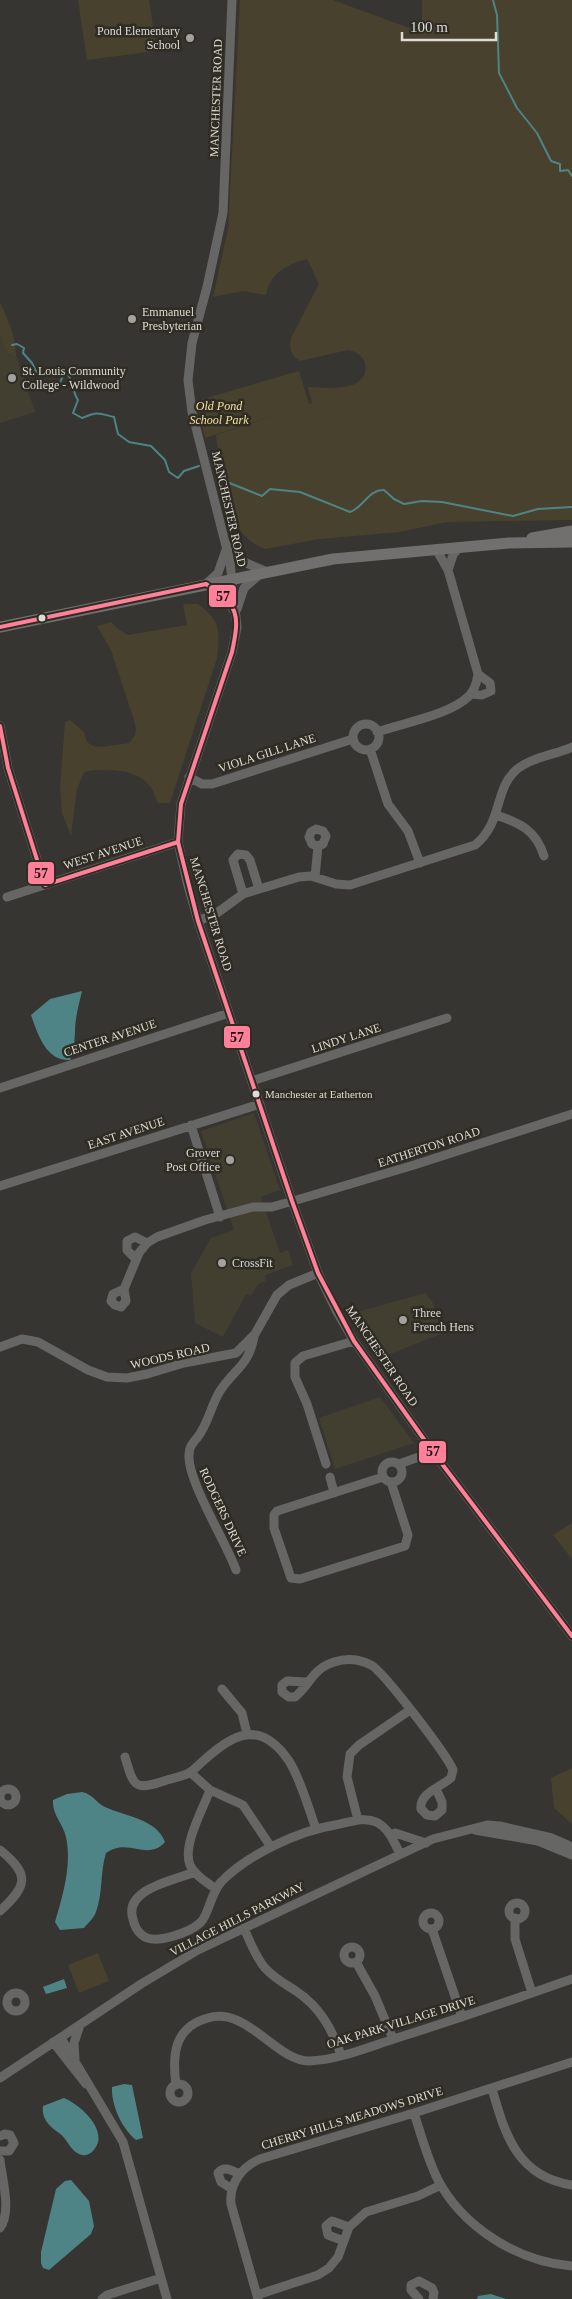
<svg xmlns="http://www.w3.org/2000/svg" width="572" height="2299" font-family="'Times New Roman',serif">
<style>
.built{fill:#423f31}
.green{fill:#48412d}
.water{fill:#4f8486}
.lines{fill:none;stroke-linecap:round;stroke-linejoin:round}
.stream{stroke:#4f8486;stroke-width:2}
.minor{stroke:#666664;stroke-width:9}
.major{stroke:#71706e;stroke-width:11}
.bus-1-casing{stroke:#2f2c24;stroke-width:8}
.bus-1{stroke:#ff8098;stroke-width:4}
.poi-dot{fill:#a3a29c;stroke:#2f2c24;stroke-width:2}
.bus-dot{fill:#dddcd6;stroke:#2f2c24;stroke-width:2}
.labels{text-anchor:middle;stroke-width:5;stroke-linejoin:round;paint-order:stroke}
.bus-label{font-size:11px;fill:#dddcd6;stroke:#2f2c24;text-anchor:start}
.poi-label{font-size:12px;fill:#dddcd6;stroke:#2f2c24;text-anchor:start}
.street-label{font-size:12px;fill:#dddcd6;stroke:#2f2c24}
.park-label{font-size:12px;font-style:italic;fill:#f8e19d;stroke:#2f2c24}
.line-badge{stroke:#2f2c24;stroke-width:2}
.pale-badge-label{font-size:14px;text-anchor:middle;font-weight:bold;fill:#111}
</style>
<rect width="100%" height="100%" fill="#363531"/>
<path class="built" d="M0 307 35 412 0 423Z
M254 1113 280 1190 261 1197 280 1253 288 1250 293 1265 265 1275 266 1281 258 1284 251 1296 246 1294 223 1337 195 1323 191 1273 211 1238 234 1230 201 1131Z
M425 1293 432 1301 443 1333 378 1359 350 1314Z
M380 1397 414 1443 335 1469 319 1418Z"/>
<path class="green" d="M78 0H149L157 51 87 60Z
M240 0H333L412 29 422 22V0H572V520L447 522 400 532 320 539 265 549C255 545 246 539 240 530 232 519 217 451 216 435L285 412 205 438 196 401 299 371 309 404 312 403 308 387C322 387 338 390 352 385 372 378 369 353 348 350L300 361C290 354 289 350 291 338L319 284 307 259C286 265 270 273 266 295L243 291 213 297 228 229Z
M0 302C8 320 16 337 16 357L8 353 0 333Z
M183 604H198C221 621 220 631 217 658L170 803H158C155 797 153 789 149 785 135 768 102 768 84 772L77 789 71 836 62 813 60 787 65 722 70 720 84 732 87 742 93 746 102 747 129 743 135 735 136 728 132 714 111 650 97 626 111 622 118 629 128 635 187 625Z
M572 1523V1559L553 1535Z
M572 1768V1824L554 1808 551 1778Z
M98 1953 109 1981 79 1993 68 1965Z"/>
<path class="water" d="M82 991C79 1004 75 1018 75 1032 74 1044 75 1048 70 1060 46 1061 38 1035 31 1015L50 999Z
M82 1792C93 1794 96 1803 105 1807 124 1816 157 1819 165 1842 147 1862 129 1837 106 1853 100 1872 103 1893 96 1912 94 1918 88 1923 84 1928L60 1930 55 1922C63 1895 72 1865 66 1837 63 1823 52 1815 53 1800L67 1794Z
M64 1979 67 1988 46 1994 43 1987Z
M124 2084 132 2085 143 2138 136 2140C122 2129 111 2105 112 2087Z
M64 2098C81 2105 112 2133 92 2152 89 2154 86 2156 82 2155 70 2152 68 2139 59 2133 50 2127 41 2119 43 2106Z
M71 2180 89 2201 94 2226 91 2234 49 2270 43 2268 41 2263V2252L56 2189 65 2181Z
M491 2294 506 2299H477L478 2296Z"/>
<g class="lines">
<path class="stream" d="M493 0 497 15 499 73 517 108 537 133 551 161 560 164V171L568 170 572 176
M12 345 17 344 24 348 23 353 32 363 45 390 59 385 65 371C73 377 72 392 78 400L73 413 82 418C98 411 98 413 114 417L118 434 129 442 151 446 165 460 169 472 178 478 184 471 199 466
M222 480 262 496 270 489 300 492 350 512C363 508 369 489 384 490L394 499 404 504 422 501 442 502 513 516 538 509 572 507"/>
<path class="minor" d="M232 0 223 213 207 287 192 343 188 380 192 412 230 562 237 627 232 652 181 804 178 842 187 882 198 921 292 1201 318 1273 337 1312 354 1341 433 1452 572 1636
M227 545 244 562 265 571
M226 550 218 573 206 584 226 597 234 611
M448 570 453 555 459 547
M237 609 244 588 259 575
M471 694 482 695 491 691 490 683 478 674
M353 737a13 13 0 1 1 26 0a13 13 0 1 1-26 0Z
M0 726 8 768 45 885
M377 732C403 723 450 715 469 696 474 691 477 681 478 674L448 570 436 549
M370 749 388 804 408 831 420 863
M189 777 202 784H212L353 739
M496 815C520 823 536 830 544 856
M315 877 318 846 312 844 309 837 311 832 316 829 323 831 326 836 323 844 318 846
M243 894 233 860 238 854 246 855 250 860 259 889
M7 897 178 842
M198 921 217 913 243 894 299 877 311 876 336 884 350 885 475 845C503 822 494 791 515 771 529 758 554 755 572 747
M252 1081 447 1018
M0 1088 229 1013
M191 1125 220 1217
M0 1186 260 1104
M136 1259 127 1250V1241L135 1237 147 1243
M124 1289 126 1301 121 1307 115 1305 111 1301 113 1294 124 1289 139 1253 147 1243 157 1237 205 1220 253 1207H272L300 1199 414 1165 572 1114
M0 1347 22 1339 38 1342 88 1370 107 1377 127 1378 147 1374 184 1363 236 1353 255 1334 277 1295 289 1285 318 1273
M382 1472a10 10 0 1 1 20 0a10 10 0 1 1-20 0Z
M326 1464 307 1404 295 1377V1363L303 1356 354 1341
M399 1464 433 1452
M330 1477 334 1493
M383 1477 277 1511 274 1515V1528L291 1578 300 1579 405 1546 408 1535 391 1482
M236 1570C226 1542 187 1480 189 1455 189 1447 192 1444 197 1438 208 1425 211 1405 220 1391 235 1368 248 1367 254 1337
M306 1682 287 1681 282 1685V1692L289 1697H295C310 1685 312 1669 334 1662 346 1658 359 1659 371 1665 383 1671 447 1755 453 1770L451 1778C441 1787 419 1793 421 1809L427 1815 435 1816 442 1810V1802L436 1789
M222 1689 242 1713 247 1734
M125 1757C134 1788 135 1791 167 1780 174 1778 186 1776 192 1771 224 1742 255 1711 289 1761 301 1780 308 1807 316 1829
M190 1772 210 1790 243 1805 271 1847
M0 1797a8 8 0 1 1 16 0a8 8 0 1 1-16 0Z
M210 1790C203 1809 182 1846 190 1865 195 1876 208 1883 216 1889
M358 1820 347 1777 350 1754 359 1745 410 1710
M475 1830 538 1841 572 1855
M395 1833 426 1843
M0 1850C31 1875 27 1886 0 1911
M195 1872C175 1880 123 1889 133 1919 134 1925 137 1931 142 1935 154 1946 191 1932 201 1922 209 1914 210 1895 221 1882 247 1855 298 1831 335 1825 348 1823 363 1816 376 1822 389 1828 394 1842 400 1854
M509 1911a8 8 0 1 1 16 0a8 8 0 1 1-16 0Z
M423 1921a8 8 0 1 1 16 0a8 8 0 1 1-16 0Z
M515 1918V1939L532 1993
M244 1928C250 1942 255 1956 265 1968 274 1978 285 1984 296 1991 320 2007 332 2029 341 2055
M432 1929 462 2017
M344 1955a8 8 0 1 1 16 0a8 8 0 1 1-16 0Z
M356 1962 375 1996 393 2039
M7 2002a9 9 0 1 1 18 0a9 9 0 1 1-18 0Z
M61 2038 123 2142 167 2299
M53 2042 86 2084
M75 2059 74 2043 80 2025
M0 2078 141 1984 198 1950 433 1839 487 1825 500 1826 552 1838 572 1847
M170 2093a9 9 0 1 1 18 0a9 9 0 1 1-18 0Z
M176 2085C172 2055 174 2027 208 2018 247 2006 276 2061 309 2061 339 2060 371 2046 400 2037 458 2019 515 1999 572 1979
M492 2089C505 2134 517 2177 572 2185
M414 2113C421 2135 427 2157 437 2178 462 2227 518 2262 572 2266
M0 2136 5 2134 10 2135 14 2143 9 2151H0
M0 2160C2 2179 12 2211 0 2228
M232 2189 221 2182 218 2173C224 2165 232 2171 240 2174
M344 2241 328 2235 326 2226 332 2221 349 2227
M257 2295 318 2275 329 2268 338 2257 349 2227 366 2212 418 2196 441 2185
M102 2299 107 2295 161 2278
M258 2299 231 2204C229 2183 242 2167 260 2159L414 2113 572 2062
M419 2299 411 2290V2285L419 2281 432 2288 434 2293 433 2299"/>
<path class="major" d="M532 538 572 531
M0 627 333 559 509 543 572 542"/>
<defs>
<path id="bus-1" d="M0 627 206 584C239 606 240 614 232 652L181 804 178 842 198 921 292 1201 318 1273 354 1341 433 1452 572 1636
M0 726 8 768 45 885 178 842"/>
</defs>
<use href="#bus-1" class="bus-1-casing"/>
<use href="#bus-1" class="bus-1"/>
</g>
<g class="poi-dot">
<circle cx="190" cy="38" r="5"/>
<circle cx="132" cy="319" r="5"/>
<circle cx="12" cy="378" r="5"/>
<circle cx="230" cy="1160" r="5"/>
<circle cx="222" cy="1263" r="5"/>
<circle cx="403" cy="1320" r="5"/>
</g>
<g class="bus-dot">
<circle cx="42" cy="618" r="4.5"/>
<circle cx="256" cy="1094" r="4.5"/>
</g>
<g class="labels">
<g class="bus-label">
<text x="265" y="1098">Manchester at Eatherton</text>
</g>
<g class="poi-label">
<text x="180" y="35" text-anchor="end">Pond Elementary<tspan x="180" dy="14">School</tspan></text>
<text x="142" y="316">Emmanuel<tspan x="142" dy="14">Presbyterian</tspan></text>
<text x="22" y="375">St. Louis Community<tspan x="22" dy="14">College - Wildwood</tspan></text>
<text x="220" y="1157" text-anchor="end">Grover<tspan x="220" dy="14">Post Office</tspan></text>
<text x="232" y="1267">CrossFit</text>
<text x="413" y="1317">Three<tspan x="413" dy="14">French Hens</tspan></text>
</g>
<g class="street-label">
<text transform="translate(216 98) rotate(-88)" y="4">MANCHESTER ROAD</text>
<text transform="translate(229 509) rotate(77)" y="4">MANCHESTER ROAD</text>
<text transform="translate(267 753) rotate(-18)" y="4">VIOLA GILL LANE</text>
<text transform="translate(103 853) rotate(-18)" y="4">WEST AVENUE</text>
<text transform="translate(211 914) rotate(73)" y="4">MANCHESTER ROAD</text>
<text transform="translate(110 1038) rotate(-18)" y="4">CENTER AVENUE</text>
<text transform="translate(346 1038) rotate(-18)" y="4">LINDY LANE</text>
<text transform="translate(126 1133) rotate(-18)" y="4">EAST AVENUE</text>
<text transform="translate(429 1147) rotate(-18)" y="4">EATHERTON ROAD</text>
<text transform="translate(170 1356) rotate(-13)" y="4">WOODS ROAD</text>
<text transform="translate(382 1356) rotate(56)" y="4">MANCHESTER ROAD</text>
<text transform="translate(223 1512) rotate(65)" y="4">RODGERS DRIVE</text>
<text transform="translate(237 1919) rotate(-27)" y="4">VILLAGE HILLS PARKWAY</text>
<text transform="translate(401 2022) rotate(-17)" y="4">OAK PARK VILLAGE DRIVE</text>
<text transform="translate(352 2118) rotate(-17)" y="4">CHERRY HILLS MEADOWS DRIVE</text>
</g>
<g class="park-label">
<text x="219" y="410">Old Pond<tspan x="219" dy="14">School Park</tspan></text>
</g>
</g>
<g class="line-badge">
<rect x="208" y="584" width="29" height="24" rx="5" fill="#ff8098"/>
<rect x="27" y="861" width="28" height="24" rx="5" fill="#ff8098"/>
<rect x="223" y="1025" width="28" height="24" rx="5" fill="#ff8098"/>
<rect x="418" y="1440" width="29" height="24" rx="5" fill="#ff8098"/>
</g>
<g class="pale-badge-label">
<text x="223" y="601">57</text>
<text x="41" y="878">57</text>
<text x="237" y="1042">57</text>
<text x="433" y="1456">57</text>
</g>
<path d="M402 32v8h94v-8" fill="none" stroke="#dddcd6" stroke-width="2.5"/>
<text x="410" y="32" font-size="15" fill="#dddcd6" stroke="#2f2c24" stroke-width="4" paint-order="stroke">100 m</text>
</svg>
